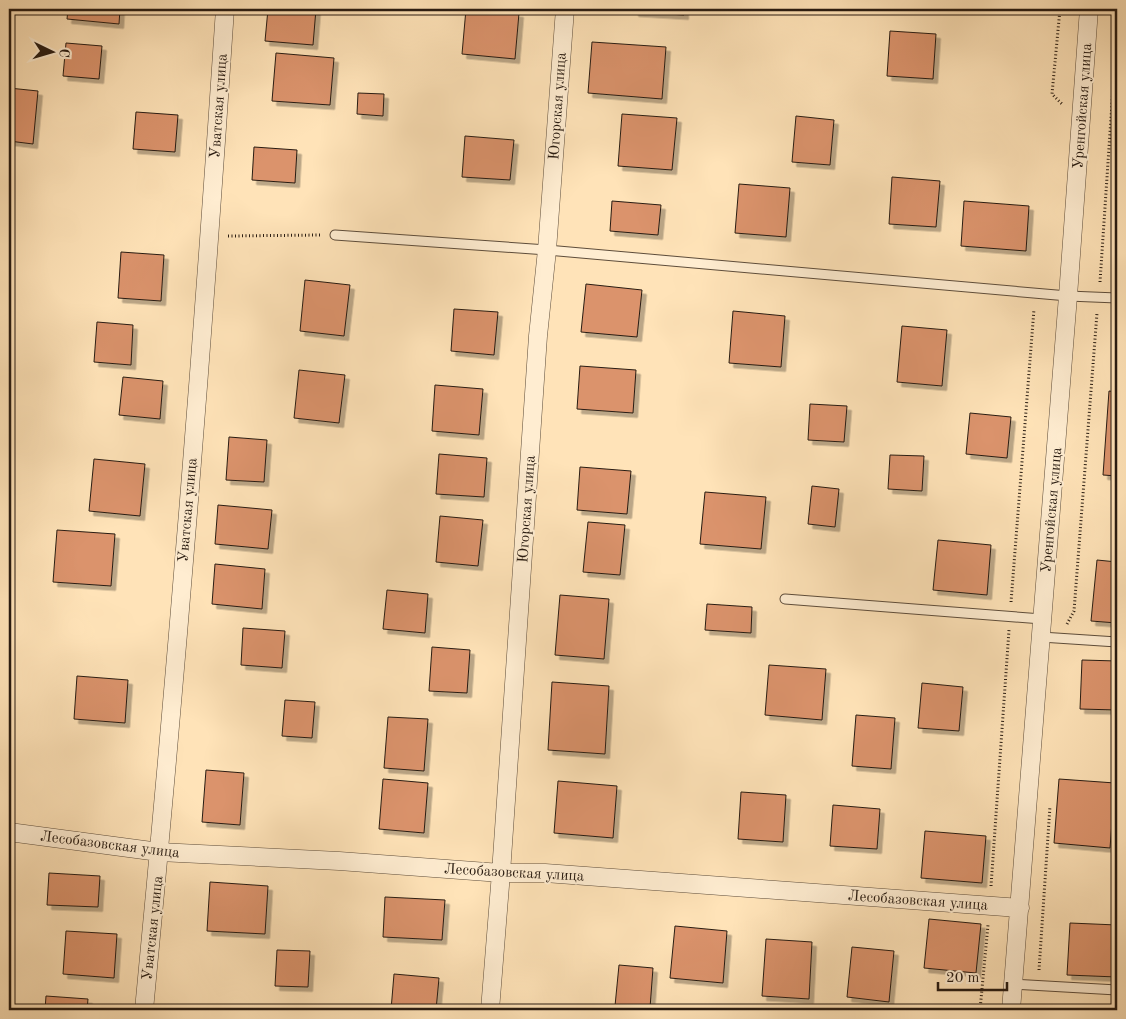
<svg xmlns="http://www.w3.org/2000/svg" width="1126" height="1019" font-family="'Old Standard TT',serif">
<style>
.building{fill:#db936c;stroke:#281b11;filter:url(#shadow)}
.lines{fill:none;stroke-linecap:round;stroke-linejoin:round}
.lane-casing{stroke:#5e4d3b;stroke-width:11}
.street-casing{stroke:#5e4d3b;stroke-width:19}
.path{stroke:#281b11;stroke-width:3;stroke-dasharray:1 2.5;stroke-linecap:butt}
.lane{stroke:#ffedd1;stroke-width:9}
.street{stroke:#ffedd1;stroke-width:18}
.labels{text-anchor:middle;stroke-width:4;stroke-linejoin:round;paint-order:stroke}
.street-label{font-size:15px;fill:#281b11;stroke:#ffedd1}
</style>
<defs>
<filter id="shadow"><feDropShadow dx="4.5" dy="4.5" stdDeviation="0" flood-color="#0004"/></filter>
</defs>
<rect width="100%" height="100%" fill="#ffe3b8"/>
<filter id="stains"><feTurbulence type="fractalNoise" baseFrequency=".004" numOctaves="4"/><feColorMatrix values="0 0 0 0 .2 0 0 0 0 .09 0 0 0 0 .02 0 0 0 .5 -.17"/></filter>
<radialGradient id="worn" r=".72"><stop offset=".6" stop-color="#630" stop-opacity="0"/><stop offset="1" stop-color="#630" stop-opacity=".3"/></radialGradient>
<path class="building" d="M68 9H120L119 24 67 19Z
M268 9H316L313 45 265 41Z
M466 9 519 13 515 59 462 54Z
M634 9H684V15L634 12Z
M890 31 936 34 933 79 887 76Z
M592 42 666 47 662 99 588 93Z
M66 43 102 46 99 79 63 76Z
M276 53 334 58 330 105 272 101Z
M9 88 38 91 33 144 9 141Z
M358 93 384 94 383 116 357 114Z
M136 112 178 115 175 152 133 149Z
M622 114 677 118 672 170 618 166Z
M796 116 834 120 830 165 792 162Z
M465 136 514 140 510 180 462 177Z
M254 147 297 150 295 183 252 180Z
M892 177 940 181 936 227 889 224Z
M739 184 790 188 786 237 735 233Z
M612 201 661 205 658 235 610 231Z
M964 201 1029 206 1026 251 961 246Z
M121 252 164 255 161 301 118 298Z
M305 280 350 285 344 336 300 331Z
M586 284 642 290 637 337 581 332Z
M454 309 498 312 494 355 451 351Z
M733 311 785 316 781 367 729 363Z
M97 322 133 325 131 365 94 362Z
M902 326 947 330 942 386 897 382Z
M580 366 636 370 633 413 577 409Z
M299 370 345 375 339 423 294 418Z
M123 377 163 381 160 419 119 415Z
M435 385 483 389 479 435 432 431Z
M1109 391 1117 392V476L1103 475Z
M810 404 847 406 844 442 808 440Z
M970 413 1011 417 1007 458 966 454Z
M229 437 267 440 264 482 226 480Z
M439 454 487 458 484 497 436 494Z
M890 455 924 456 922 491 888 489Z
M94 459 145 464 140 516 89 511Z
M580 467 631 471 627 514 577 510Z
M812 486 839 489 835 527 808 524Z
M705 492 766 497 761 549 700 544Z
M218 505 272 510 268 549 215 544Z
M440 516 483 520 478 566 436 562Z
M588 522 625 525 620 575 583 572Z
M57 530 115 534 111 586 53 582Z
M938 540 991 545 987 595 933 590Z
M1097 560 1117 562V623L1091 621Z
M215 564 265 569 262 609 212 604Z
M387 590 428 594 425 633 383 629Z
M560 595 609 599 604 659 555 655Z
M707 604 752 607 751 633 705 630Z
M243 628 285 631 282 668 241 665Z
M432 647 470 650 467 693 429 691Z
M1082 660 1117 661V710L1080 709Z
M769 665 826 669 822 720 765 715Z
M77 676 128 680 125 723 74 719Z
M552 682 609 686 605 754 548 750Z
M922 683 963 687 959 731 918 728Z
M285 700 315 702 312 738 282 736Z
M856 715 895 718 891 769 852 766Z
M388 717 428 719 424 771 384 768Z
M206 770 244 773 240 825 202 822Z
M383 779 428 783 424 833 379 829Z
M1059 779 1115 783 1110 848 1054 843Z
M558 781 617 786 613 838 554 833Z
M741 792 786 795 783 842 738 839Z
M833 805 880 809 877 849 830 846Z
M925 831 986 836 982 883 921 878Z
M49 873 100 876 98 907 47 905Z
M210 882 268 886 265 934 207 931Z
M385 897 445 900 442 940 383 937Z
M929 919 981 924 976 973 924 968Z
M1070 923 1117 925V977L1067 975Z
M675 926 727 931 723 983 670 978Z
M66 931 117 934 114 978 63 974Z
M766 939 812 942 809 999 762 996Z
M852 947 894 951 889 1002 847 997Z
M277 950 310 951 308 987 275 986Z
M619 965 653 968 650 1008 615 1006Z
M394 974 439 978 436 1010H391Z
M46 996 88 999 87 1010H45Z"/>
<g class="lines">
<defs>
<path id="lane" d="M335 235 547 250 1068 296 1117 298
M785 599 1042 619
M1041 637 1117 642
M1012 984 1117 990"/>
<path id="street" d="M9 832 159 852 339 861 501 873H545L1020 908
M144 1010C176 677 203 343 225 9
M490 1010 501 873 538 336 547 250 565 9
M1011 1010 1068 296 1089 9"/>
</defs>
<use href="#lane" class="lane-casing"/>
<use href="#street" class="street-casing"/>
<path class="path" d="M1060 9 1052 94 1062 104
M228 236 321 235
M1100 282 1117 28
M1011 602 1034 309
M1067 624 1074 611 1097 313
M991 886 1009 630
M1039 970 1050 806
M980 1010 988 925"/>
<use href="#lane" class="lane"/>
<use href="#street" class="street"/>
</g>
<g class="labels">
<g class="street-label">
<text transform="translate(218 106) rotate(-86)" y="5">Уватская улица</text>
<text transform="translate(557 106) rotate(-86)" y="5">Югорская улица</text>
<text transform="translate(1082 106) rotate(-86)" y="5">Уренгойская улица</text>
<text transform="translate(526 509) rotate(-86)" y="5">Югорская улица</text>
<text transform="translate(187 510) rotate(-85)" y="5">Уватская улица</text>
<text transform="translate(1051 510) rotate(-85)" y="5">Уренгойская улица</text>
<text transform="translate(110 844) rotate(7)" y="5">Лесобазовская улица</text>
<text transform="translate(514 872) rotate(3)" y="5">Лесобазовская улица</text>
<text transform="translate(918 900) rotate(4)" y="5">Лесобазовская улица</text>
<text transform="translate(152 928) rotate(-84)" y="5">Уватская улица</text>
</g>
</g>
<rect width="1126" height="1019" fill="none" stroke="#ffe3b8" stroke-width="30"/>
<rect x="10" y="10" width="1106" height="999" fill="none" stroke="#281b11" stroke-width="2.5"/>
<rect x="15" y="15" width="1096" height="989" fill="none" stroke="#281b11"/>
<g transform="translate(52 52) rotate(95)" stroke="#ffedd1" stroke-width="4" paint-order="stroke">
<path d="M0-4L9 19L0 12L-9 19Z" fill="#281b11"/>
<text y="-8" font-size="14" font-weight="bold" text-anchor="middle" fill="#281b11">С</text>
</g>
<path d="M938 982v8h69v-8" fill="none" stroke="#281b11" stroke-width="2.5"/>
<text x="946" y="982" font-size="15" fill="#281b11" stroke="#ffedd1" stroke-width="4" paint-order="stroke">20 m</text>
<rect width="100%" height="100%" filter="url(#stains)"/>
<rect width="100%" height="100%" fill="url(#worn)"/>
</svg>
